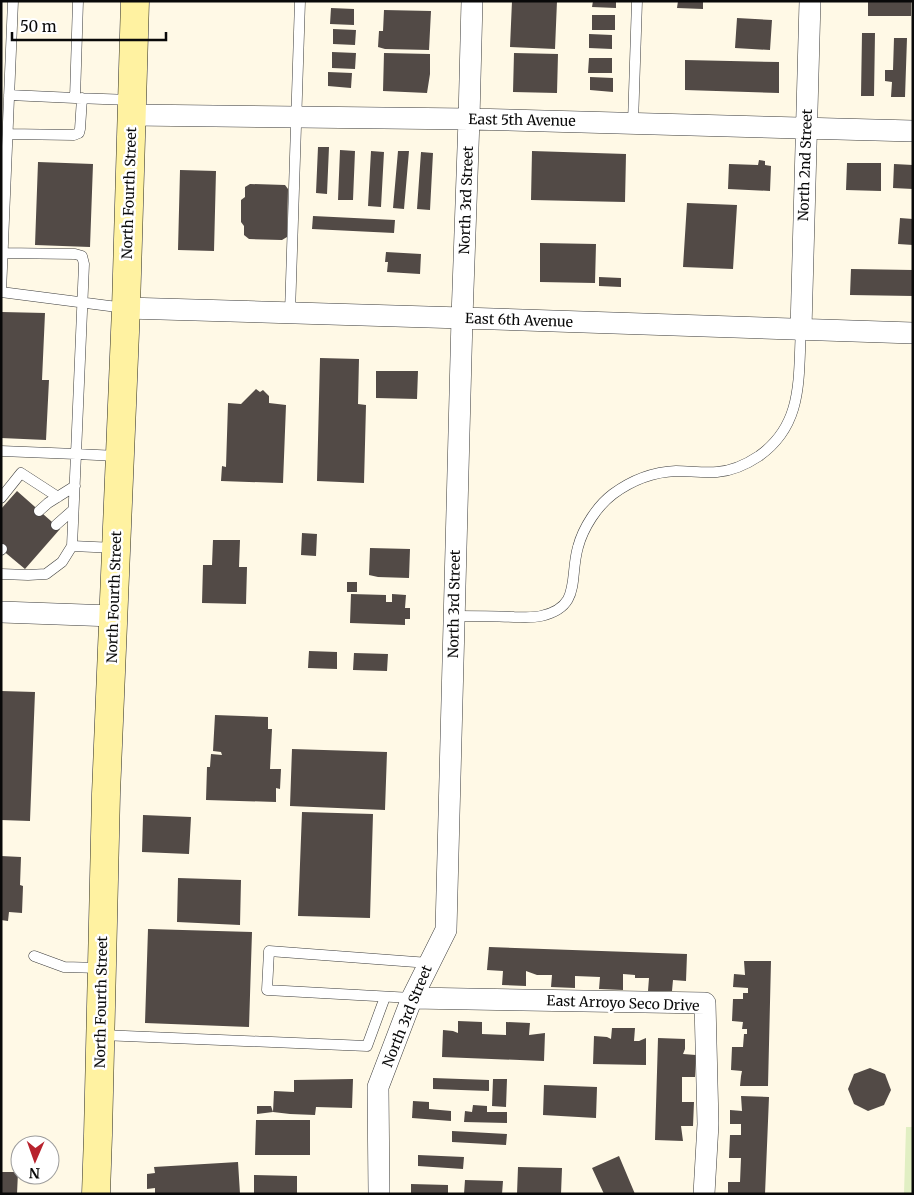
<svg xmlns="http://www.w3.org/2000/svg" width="914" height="1195" font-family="Merriweather,serif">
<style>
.pitch{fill:#e1efc3}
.building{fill:#524a46}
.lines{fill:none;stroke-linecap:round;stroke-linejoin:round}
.service-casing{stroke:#3c3c3c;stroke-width:11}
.minor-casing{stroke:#3c3c3c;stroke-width:22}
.secondary-casing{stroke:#2b2b2b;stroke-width:29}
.service{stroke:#fff;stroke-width:10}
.minor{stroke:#fff;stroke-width:21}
.secondary{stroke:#fff2a1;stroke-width:28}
.labels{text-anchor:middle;stroke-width:5;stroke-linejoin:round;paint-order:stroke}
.street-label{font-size:14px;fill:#090909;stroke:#fff}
</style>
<rect width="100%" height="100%" fill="#fff9e6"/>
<path class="pitch" d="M906 1127H913V1194H904Z"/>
<path class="building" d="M512 1H557L555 49 510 47Z
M593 1H616V8L592 7Z
M678 1H703V9L677 8Z
M868 1H911V16H868Z
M331 8 354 9V25L330 24Z
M384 10 431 11 429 50 385 49 378 47 379 31H383Z
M592 15H615V30H592Z
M737 18 772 20 770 50 735 48Z
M333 29 356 30 355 45 333 44Z
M862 33H875L874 96H861Z
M589 34 612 35V49L589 48Z
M894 38H907L905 97H891L892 82 885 81V70H893Z
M332 52 356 53 355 69 332 68Z
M384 53 430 54V74L427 93 383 91Z
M514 53 558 54 557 93 513 92Z
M589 58H612V73H588Z
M685 60 779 62V93L685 90Z
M328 72 352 73 351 88 328 86Z
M590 77 613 78V92L590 90Z
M318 147H329L327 194 316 193Z
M340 150 355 151 353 200H338Z
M371 151 384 152 381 207 368 206Z
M398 151H409L404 209 393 208Z
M532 151 626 154 625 202 531 200Z
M421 152 433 153 430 210 417 209Z
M759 160 765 161V165L771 166 770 191 728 189 729 164 758 165Z
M38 162 93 164 90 247 35 245Z
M847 163H881V191L846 190Z
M894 164 913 165V189L893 188Z
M180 170 216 171 214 251 178 250Z
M250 184 285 185 288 189 287 237 282 240 249 239 244 235V226L241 222V200L245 197V187Z
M687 203 737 205 733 269 683 267Z
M313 216 395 220 394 233 312 229Z
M900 218 913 219V245L898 244Z
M540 243 596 244 595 283 540 282Z
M386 252 421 254 420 274 387 272 388 262H385Z
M851 269 913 270V296L850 295Z
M599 277 621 278V287L599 286Z
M2 312 45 313 42 380H49L46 440 1 438V338Z
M320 358 359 359 358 404 366 405 364 483 317 481Z
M376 371H418L417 399 376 398Z
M256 389 260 392 263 390 269 396V403L286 405 283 483 221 481 222 466 226 467 228 403 241 404Z
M17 491 60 529 25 569 1 549V509Z
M302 533 317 534 316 556 301 555Z
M213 540H240L239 567H247L246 604 202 603 203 565H212Z
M370 548 410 549 409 578 378 577 369 575Z
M347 582H357V592H347Z
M351 594 386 595V602H392V594L406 595 405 608H410V619H405V625L350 623Z
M309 651 337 652V669L308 668Z
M354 653 388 654 387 671 353 670Z
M1 691 35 692 30 821 1 820Z
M215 715 268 717V729H272L270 769H281L280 789 276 788V802L206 800 207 767H210L211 754 222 755 221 752 213 751Z
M292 749 387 752 385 810 290 806Z
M302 812 373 814 370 918 298 916Z
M143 815 191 817 189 854 142 852Z
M1 856 21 857 20 885 23 886 22 913 9 912 8 921 1 920Z
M178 878 241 880 240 925 177 922Z
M148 929 252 932 249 1027 145 1023Z
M489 947 687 954 686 981 673 980 672 991H648L649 978H635V975L623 974V990L599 989 600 977 575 976V988L551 987 552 975H537L526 971V986L502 985 503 971 487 970Z
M744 961H771L768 1086H740L741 1076 742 1071 731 1070 732 1047H743L744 1034H747V1029H742L743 1022 732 1021 733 999H743V993H748V988L733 987 734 974 745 975Z
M458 1021 482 1022V1034L506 1035V1022L530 1023 529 1035 545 1033 544 1061 442 1057 443 1030 453 1031 458 1033Z
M612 1028H635L634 1041H639L646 1038V1065L593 1064 594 1036 607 1037 611 1039Z
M658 1038 685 1039V1049L683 1054 696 1055 695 1077H682V1102H694L693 1126H681L683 1141 655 1140Z
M870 1068 885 1074 891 1090 884 1105 868 1111 854 1104 848 1089 854 1074Z
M433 1078 489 1080V1091L433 1089Z
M353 1079 352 1108 316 1107 315 1115 290 1114 273 1112 274 1091 294 1092V1080Z
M493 1079H507L506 1107 492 1106Z
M544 1085 597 1087 596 1118 543 1115Z
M741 1096 769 1097 765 1194H728V1182H740L741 1158H729L730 1135H741V1124H730V1110L742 1111Z
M413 1101 429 1102V1109L451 1111V1121L412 1118Z
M473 1105 487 1106V1112H507V1123L464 1122 465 1111 472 1112Z
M257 1106H271L273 1112 257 1114Z
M256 1120H310V1155H255Z
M452 1131 507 1134 506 1145 452 1142Z
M418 1155 464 1157 463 1169 418 1166Z
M619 1156 635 1194H604L592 1168Z
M238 1162 240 1194H155V1188L147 1189V1174L155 1173 154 1167Z
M518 1167 562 1168 561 1194H517Z
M1 1172H18L17 1194H1Z
M254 1175 297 1176V1194H254Z
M465 1180 503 1181 502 1194H464Z
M411 1184 448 1185V1194H411Z"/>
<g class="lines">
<defs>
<path id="service" d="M78 1 75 98 131 100
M9 95 75 98
M633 123 637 1
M8 134 74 135 79 133 80 129 82 98
M1 292 13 1
M1 292 125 308
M290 313 300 1
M1 451 76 454 84 264 82 256 75 254 3 253
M1 498 21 473 58 497
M39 511 48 503 75 486
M56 525 73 510
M116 548 72 546 76 454 118 456
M1 550 2 549
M1 574 28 575 46 574 62 562 72 546
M454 616C474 616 494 616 514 617 523 617 532 618 541 616 582 607 569 578 578 547 583 528 597 506 613 494 632 480 652 472 676 471 689 471 703 473 717 472 732 471 747 464 759 456 804 424 798 378 801 329
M34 956 64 967 101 968
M412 998 267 990 269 951 429 963
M101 1035 367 1046 385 997"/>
<path id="minor" d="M132 115 469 119 913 131
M126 308 462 318 913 333
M801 329 810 1
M1 612 113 616
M412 998 705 1003 708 1124 704 1194
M379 1194 378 1087 412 998 446 930 462 318 469 119 472 1"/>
<path id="secondary" d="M96 1194 98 1135 106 794 126 308 135 1"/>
</defs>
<use href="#service" class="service-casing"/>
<use href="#minor" class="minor-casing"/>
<use href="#secondary" class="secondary-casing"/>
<use href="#service" class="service"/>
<use href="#minor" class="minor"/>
<use href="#secondary" class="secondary"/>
</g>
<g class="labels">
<g class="street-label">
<text transform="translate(522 120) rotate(1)" y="5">East 5th Avenue</text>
<text transform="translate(805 165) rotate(-88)" y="5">North 2nd Street</text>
<text transform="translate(129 193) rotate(-88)" y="5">North Fourth Street</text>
<text transform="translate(466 200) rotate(-88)" y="5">North 3rd Street</text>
<text transform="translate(519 320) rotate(2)" y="5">East 6th Avenue</text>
<text transform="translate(114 597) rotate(-88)" y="5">North Fourth Street</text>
<text transform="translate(454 604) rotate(-89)" y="5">North 3rd Street</text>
<text transform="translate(101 1002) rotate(-89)" y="5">North Fourth Street</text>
<text transform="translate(623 1003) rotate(2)" y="5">East Arroyo Seco Drive</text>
<text transform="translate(407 1016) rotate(-68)" y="5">North 3rd Street</text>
</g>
</g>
<rect width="914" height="1195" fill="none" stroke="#090909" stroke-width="5"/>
<g transform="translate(35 1160) rotate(182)"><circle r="24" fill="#ffffff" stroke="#9d9d9d"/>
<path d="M0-4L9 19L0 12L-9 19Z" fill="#b8232e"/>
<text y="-8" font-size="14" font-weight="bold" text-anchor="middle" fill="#090909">N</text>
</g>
<path d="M12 32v8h154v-8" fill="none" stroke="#090909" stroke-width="2.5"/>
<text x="20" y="32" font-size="15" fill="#090909" stroke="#ffffff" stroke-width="4" paint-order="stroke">50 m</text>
</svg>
